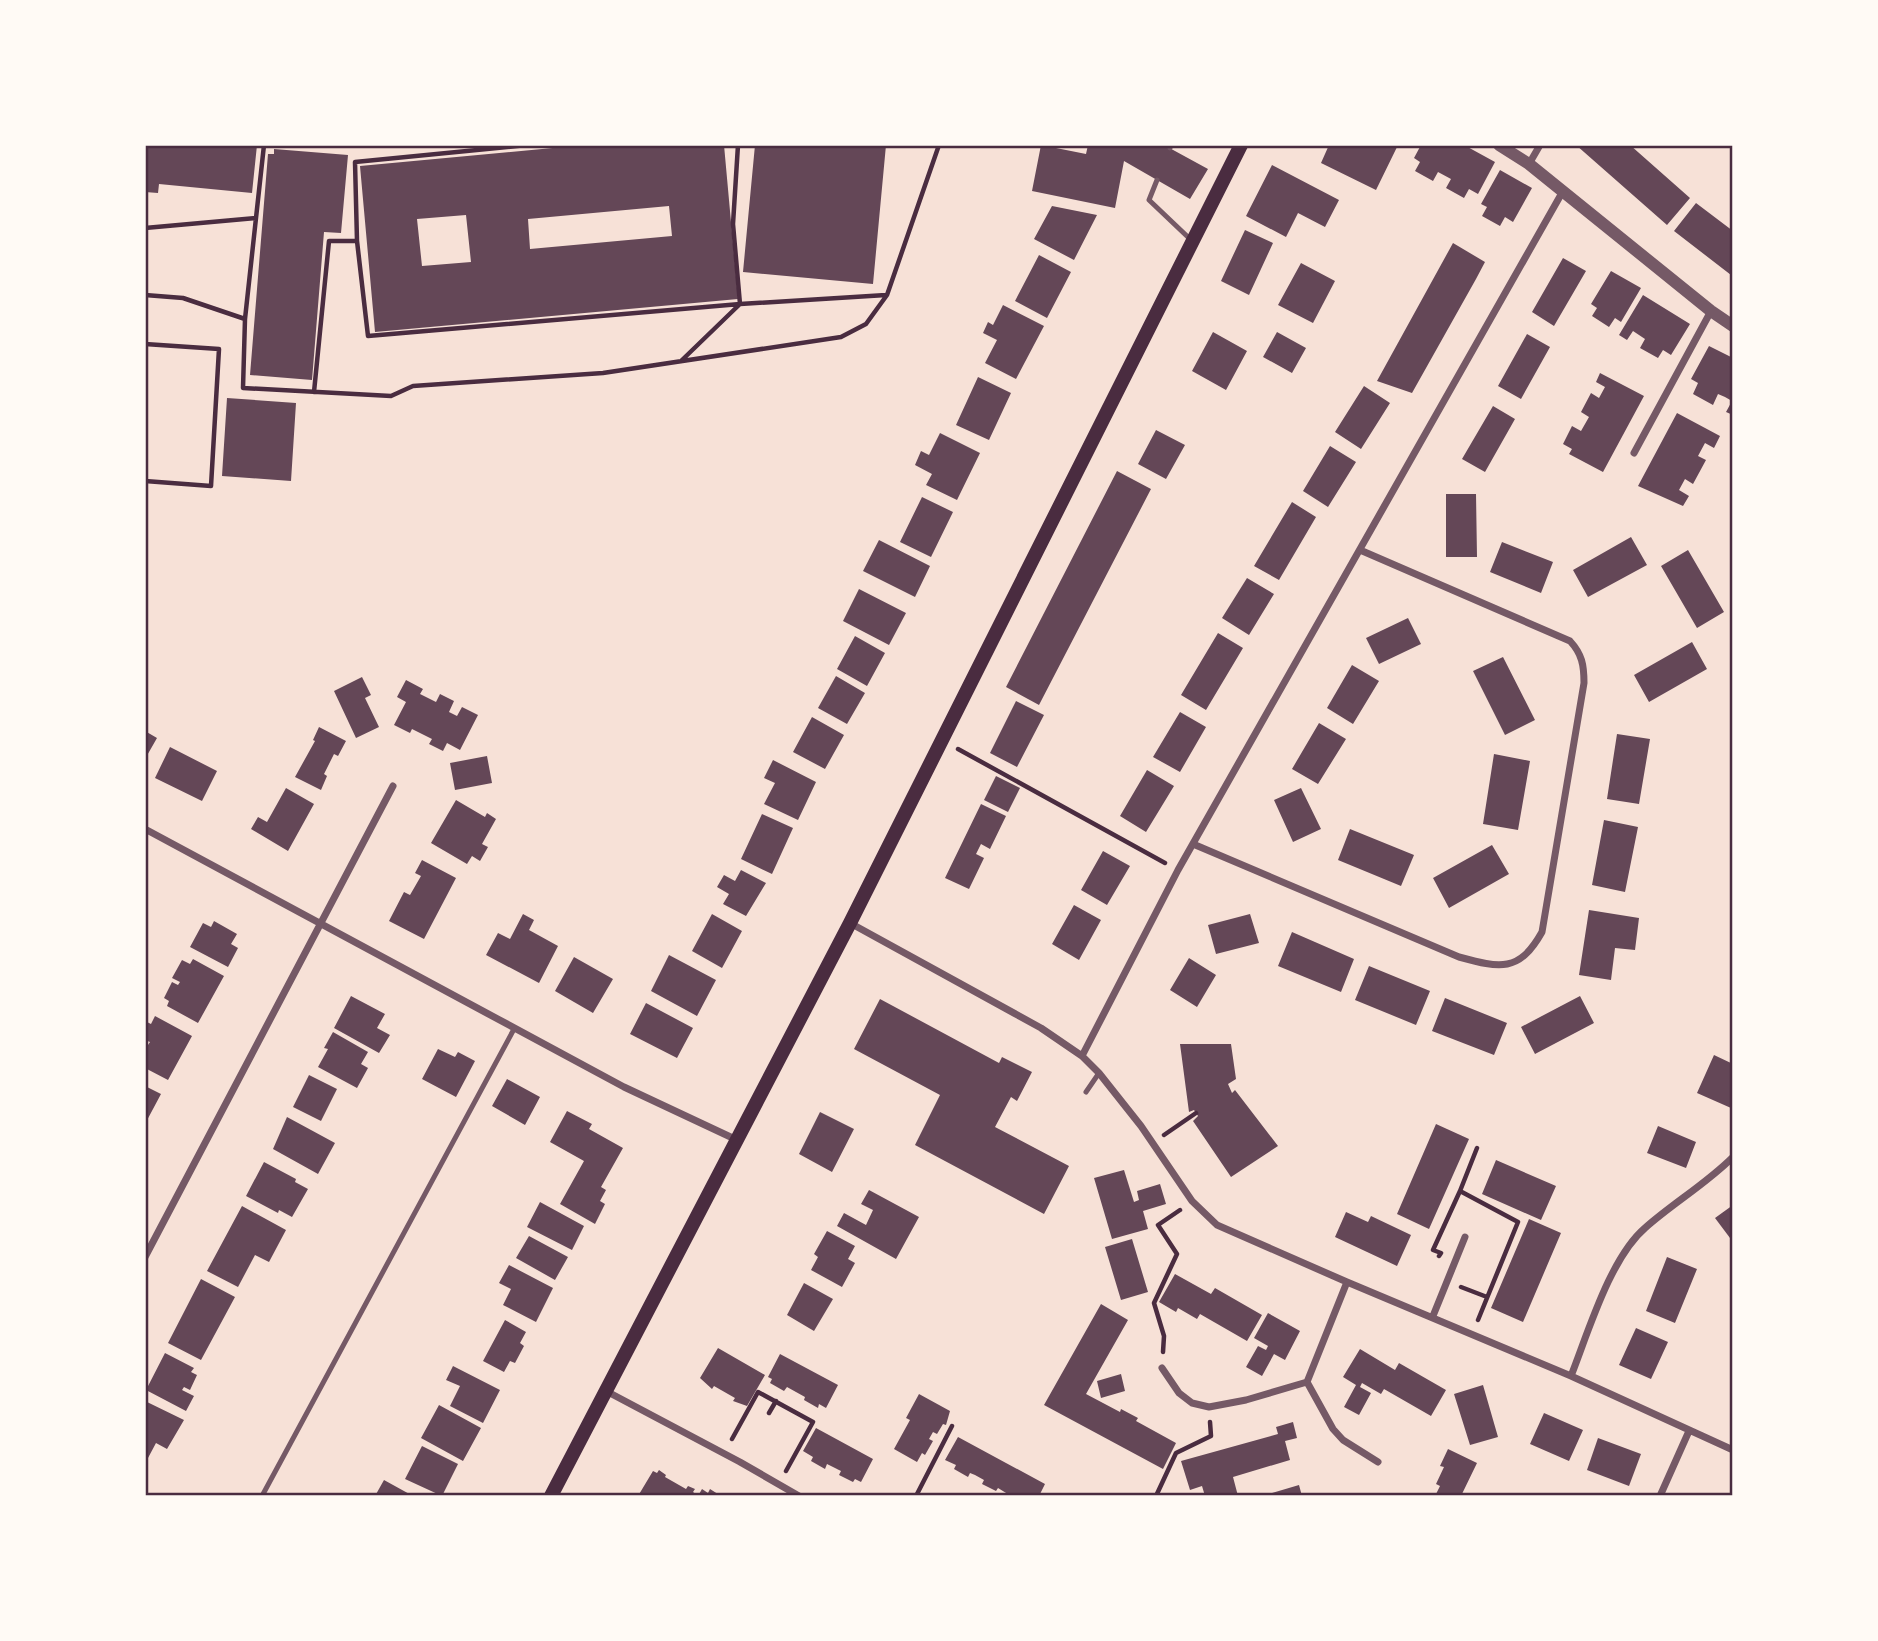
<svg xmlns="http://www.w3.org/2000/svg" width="1878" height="1641" font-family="Jost,sans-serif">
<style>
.building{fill:#644757;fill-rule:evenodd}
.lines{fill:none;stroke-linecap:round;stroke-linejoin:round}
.path{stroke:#4a2c40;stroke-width:4.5}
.service{stroke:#755966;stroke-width:5}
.minor{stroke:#755966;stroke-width:7}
.tertiary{stroke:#755966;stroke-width:12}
.secondary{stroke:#4a2c40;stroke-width:14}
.neatline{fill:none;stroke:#4a2c40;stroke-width:2.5}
</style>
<rect width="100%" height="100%" fill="#f7e1d7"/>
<path class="building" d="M145 145H257L252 193 159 184 158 193 145 192Z
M584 145H724L738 299 375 332 360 166ZM669 206 672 236 530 249 528 219ZM466 215 471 262 422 266 417 219Z
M755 145H886L873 284 743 272Z
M1041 145 1086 154 1088 145H1164L1208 169 1190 199 1124 161 1115 208 1032 191Z
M1329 145H1398L1376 190 1321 163Z
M1421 145H1464L1495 162 1478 194 1469 189 1464 198 1446 188 1451 179 1438 172 1433 181 1415 171 1420 162 1414 158Z
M1576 145H1630L1690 198 1667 225Z
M274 149 348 155 341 233 324 232 312 380 250 375 268 154H274Z
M1272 165 1339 200 1325 227 1298 213 1286 237 1246 216Z
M1500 170 1532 188 1513 222 1505 217 1500 226 1482 216 1487 207 1481 204Z
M1696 203 1733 231 1730 238 1733 240 1731 275 1674 231Z
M1052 206 1097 215 1074 260 1034 239Z
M1245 230 1273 243 1249 295 1221 281Z
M1453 243 1485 262 1476 279 1412 393 1377 381Z
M1039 255 1071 272 1047 318 1015 301Z
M1563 258 1586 271 1554 326 1532 312Z
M1301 263 1335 281 1313 323 1278 305Z
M1611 271 1641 288 1621 322 1615 318 1609 327 1592 316 1597 308 1591 304Z
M1643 295 1690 324 1671 355 1663 350 1658 358 1640 348 1645 339 1633 331 1627 340 1619 335Z
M1003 305 1044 326 1016 379 985 363 997 340 983 333 988 322 993 325Z
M1213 332 1247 351 1226 390 1192 371Z
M1277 332 1306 348 1292 373 1263 357Z
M1527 334 1550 347 1521 399 1498 386Z
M1709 346 1733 358V415L1726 412 1732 401 1725 397 1718 394 1713 405 1693 394 1698 383 1691 379Z
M1600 373 1644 396 1603 472 1569 454 1572 449 1563 444 1572 426 1581 431 1589 417 1581 412 1591 393 1599 398 1605 387 1596 382Z
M978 377 1011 393 989 440 956 425Z
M1364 386 1390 403 1361 449 1335 432Z
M227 398 296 403 291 481 222 476Z
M1493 406 1515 419 1485 472 1462 459Z
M1677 413 1720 436 1714 448 1705 443 1698 456 1706 460 1693 484 1685 479 1679 490 1689 496 1683 506 1638 486Z
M1156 430 1185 445 1166 479 1138 464Z
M940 433 980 453 957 500 926 485 932 474 915 465 921 451 929 455Z
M1330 446 1356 462 1328 507 1303 491Z
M1117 471 1151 489 1039 705 1006 687Z
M1446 494H1476L1477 557H1446Z
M922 497 953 512 931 557 900 542Z
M1292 502 1316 517 1279 580 1254 566Z
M1631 537 1647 565 1588 597 1573 570Z
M879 540 930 566 915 597 863 571Z
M1502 542 1553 562 1541 593 1490 572Z
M1688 550 1724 612 1697 628 1661 566Z
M1247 578 1274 594 1249 635 1222 618Z
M859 589 906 613 889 645 843 621Z
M1408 618 1421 644 1379 664 1366 638Z
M1218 633 1243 648 1206 710 1181 695Z
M855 636 885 653 867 686 837 669Z
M1692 642 1707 669 1649 702 1634 675Z
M1503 657 1535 720 1505 735 1473 671Z
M1352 665 1379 681 1353 724 1327 708Z
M836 676 865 693 847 724 818 708Z
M362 677 371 695 365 698 379 727 356 738 334 691Z
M406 680 423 689 420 694 436 702 440 694 454 701 449 712 457 716 462 707 478 715 460 750 447 743 443 751 429 744 432 739 412 729 410 733 394 725 406 702 397 697Z
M1016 701 1044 715 1017 767 990 753Z
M1180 712 1206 727 1180 772 1153 757Z
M812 717 844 735 825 769 793 752Z
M1319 723 1346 739 1318 784 1292 769Z
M319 727 346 741 338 756 334 754 324 774 327 776 321 790 295 777 315 741 313 740Z
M145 731 157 738 145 759Z
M1617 734 1650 739 1639 804 1607 799Z
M170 747 217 771 202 801 155 778Z
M1494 754 1530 761 1518 830 1483 824Z
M487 756 492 783 455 790 450 763Z
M773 760 816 782 798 820 764 804 775 783 764 778Z
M1147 770 1174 786 1146 832 1120 816Z
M996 776 1020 788 1008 812 984 800Z
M286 788 314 804 288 851 251 829 258 817 267 822Z
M1301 788 1321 829 1293 842 1274 800Z
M456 800 485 817 487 813 496 819 482 844 488 847 480 861 472 856 467 864 431 843Z
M981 804 1006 816 990 849 981 844 976 854 984 858 969 889 945 878Z
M762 814 793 828 772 874 741 859Z
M1604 820 1638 827 1625 892 1592 885Z
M1350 829 1414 855 1401 886 1338 860Z
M1492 845 1509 874 1449 908 1433 878Z
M1103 851 1130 866 1107 905 1081 890Z
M422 860 456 878 424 939 389 921 404 892 410 895 421 876 415 873Z
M741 870 766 883 746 916 723 904 729 894 717 887 724 875 735 881Z
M1074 905 1101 920 1079 960 1052 944Z
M1589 910 1639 918 1635 950 1615 948 1611 980 1579 975Z
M523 914 534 920 529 930 558 946 539 983 486 955 498 933 510 939Z
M712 914 742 931 722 968 692 951Z
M1250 914 1259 943 1216 954 1208 925Z
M214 921 237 934 231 944 238 948 228 967 190 947 203 923 211 927Z
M1292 932 1354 959 1341 992 1278 966Z
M669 955 716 980 697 1016 651 991Z
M574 957 613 979 593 1013 555 991Z
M1189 958 1216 975 1197 1007 1170 990Z
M193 959 224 976 198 1023 167 1006 169 1001 164 998 172 982 178 985 180 982 172 978 182 960 190 964Z
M1369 966 1430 991 1416 1025 1355 1000Z
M351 996 385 1014 377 1028 390 1035 379 1053 334 1028Z
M1580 996 1594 1023 1535 1054 1521 1027Z
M1445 998 1507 1023 1494 1055 1432 1031Z
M880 999 999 1063 1002 1057 1032 1072 1017 1101 1011 1097 995 1127 1069 1166 1044 1214 915 1145 940 1095 854 1049Z
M646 1003 693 1028 677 1058 630 1034Z
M155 1016 192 1036 168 1080 145 1068V1043L148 1045 150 1042 145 1040V1021L151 1024Z
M333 1032 368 1052 361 1064 368 1068 357 1088 318 1067 328 1049 324 1048Z
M1180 1044H1231L1236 1079 1228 1084 1232 1093 1235 1090 1278 1146 1231 1177 1193 1121 1198 1116 1194 1110 1189 1112Z
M438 1049 455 1057 458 1052 475 1061 456 1097 422 1079Z
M1714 1055 1733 1064 1731 1108 1697 1093Z
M309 1075 337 1089 321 1121 293 1107Z
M507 1079 540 1097 525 1125 492 1106Z
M145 1086 161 1094 145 1124Z
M567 1111 592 1124 589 1129 623 1148 601 1187 606 1190 600 1201 605 1204 595 1224 560 1204 584 1161 550 1142Z
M820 1112 854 1129 832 1172 799 1154Z
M287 1117 335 1143 318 1174 273 1149Z
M1436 1124 1469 1139 1429 1229 1397 1214Z
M1658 1126 1696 1142 1686 1168 1647 1153Z
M1496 1160 1556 1186 1541 1220 1482 1194Z
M264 1162 296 1179 295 1182 308 1189 292 1217 279 1210 278 1213 246 1196Z
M1124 1170 1134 1202 1139 1200 1137 1191 1160 1184 1166 1204 1143 1211 1148 1229 1112 1239 1094 1178Z
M869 1190 919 1217 896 1259 837 1226 844 1213 866 1225 873 1210 861 1204Z
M540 1202 584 1226 572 1250 527 1227Z
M1733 1205V1242L1715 1218Z
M242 1206 286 1230 269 1262 255 1255 238 1287 207 1271Z
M1346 1212 1368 1222 1371 1216 1411 1235 1397 1266 1335 1237Z
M1529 1219 1561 1233 1523 1322 1491 1308Z
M827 1231 855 1246 848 1259 855 1263 842 1287 811 1270 818 1257 814 1254Z
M529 1236 568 1257 555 1280 516 1258Z
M1132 1239 1148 1292 1121 1300 1105 1247Z
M1667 1257 1697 1269 1675 1323 1646 1311Z
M509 1265 553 1288 536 1322 503 1305 511 1289 499 1283Z
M1175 1274 1211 1294 1215 1288 1262 1315 1247 1341 1200 1314 1197 1319 1178 1308 1176 1312 1159 1302Z
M201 1279 235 1297 201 1360 168 1343Z
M804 1283 833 1299 814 1331 787 1315Z
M1101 1304 1128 1320 1086 1394 1120 1412 1121 1409 1138 1418 1136 1421 1176 1443 1163 1469 1044 1405Z
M1268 1313 1300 1331 1285 1360 1274 1354 1262 1376 1246 1367 1258 1346 1266 1350 1268 1346 1254 1338Z
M505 1320 526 1332 520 1343 524 1346 515 1363 510 1361 504 1372 483 1361Z
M1636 1328 1668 1342 1651 1379 1619 1365Z
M718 1348 765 1375 747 1406 733 1401 735 1398 714 1386 712 1389 700 1378Z
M1360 1349 1395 1370 1399 1363 1446 1390 1431 1416 1384 1389 1381 1394 1362 1383 1360 1387 1371 1393 1359 1415 1344 1407 1356 1385 1343 1377Z
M165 1353 194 1368 191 1372 197 1375 190 1390 184 1387 182 1390 194 1396 186 1411 146 1390Z
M780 1354 838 1385 826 1408 819 1404 818 1408 804 1400 805 1397 787 1387 784 1391 770 1383 772 1379 768 1377Z
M453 1366 500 1390 483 1423 450 1406 460 1386 446 1380Z
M1121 1374 1125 1391 1101 1398 1097 1381Z
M1483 1385 1498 1437 1470 1445 1454 1394Z
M919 1394 950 1411 946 1425 943 1424 937 1434 933 1432 929 1439 933 1441 925 1455 922 1453 917 1462 894 1449 910 1420 906 1418Z
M145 1401 184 1420 167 1449 156 1443 148 1458 145 1457Z
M439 1405 481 1428 463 1461 421 1438Z
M1544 1413 1583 1430 1569 1461 1530 1444Z
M1293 1422 1297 1438 1285 1441 1290 1460 1233 1477 1238 1496H1205L1202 1486 1190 1490 1181 1461 1278 1434 1276 1427Z
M816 1428 873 1459 861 1482 855 1479 853 1482 839 1475 841 1471 827 1464 825 1469 811 1461 813 1457 803 1451Z
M958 1437 1045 1484 1039 1496H1011L998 1488 996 1491 982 1484 984 1480 975 1475 970 1473 968 1477 954 1469 956 1465 945 1460Z
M1598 1438 1641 1454 1629 1486 1587 1470Z
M422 1446 458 1464 442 1496 405 1479Z
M1448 1449 1477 1463 1461 1496H1435L1440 1486 1436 1484 1444 1467 1440 1466Z
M659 1470 666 1475 665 1477 686 1489 688 1486 695 1489 693 1492 698 1496 702 1489 708 1493 710 1489 721 1496H638L653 1471 657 1473Z
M384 1480 413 1496H375Z
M1299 1485 1302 1496H1273L1272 1493Z"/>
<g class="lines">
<path class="path" d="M527 145 355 162 357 241 368 336 740 304 886 295
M256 218 245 319 243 388 391 396 413 386 603 373 841 337 866 324 887 295 939 145
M145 228 256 218 264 145
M145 295 183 298 245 319
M145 344 219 349 211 486 145 481
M681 361 740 304 733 224 738 145
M314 392 329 241H357
M958 749 1165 863
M1164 1135 1196 1113
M1460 1191 1477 1148
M1439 1256 1441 1253 1433 1250 1460 1191 1518 1222 1478 1320
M1461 1287 1487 1297
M1163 1352 1164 1336 1154 1303 1177 1254 1158 1225 1180 1210
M769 1413 776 1401
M732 1439 758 1392 813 1422 786 1471
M916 1496 952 1426
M1156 1496 1176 1453 1211 1436 1210 1422"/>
<path class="service" d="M1170 148 1171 145
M1157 180 1149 200 1190 239
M1086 1092 1099 1073
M262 1496 514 1029"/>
<path class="minor" d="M1529 164 1540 145
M1634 453 1711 311
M145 829 624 1087 737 1140
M1193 844 1459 957C1500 968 1519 973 1542 932L1584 683C1584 665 1582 654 1570 641L1360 550
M850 923 1041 1028 1082 1056 1099 1073 1141 1126 1192 1201 1217 1225 1347 1282 1571 1376 1733 1450
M1082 1056 1178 870 1563 191
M145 1257 393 786
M1433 1316 1465 1237
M1162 1368 1179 1393 1192 1403 1209 1407 1246 1400 1307 1382 1347 1282
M1571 1376C1588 1333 1610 1258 1645 1228 1673 1203 1706 1184 1733 1157
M1307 1382 1333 1429 1343 1440 1378 1462
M606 1391 740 1462 799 1496
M1660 1496 1689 1431"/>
<path class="tertiary" d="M1499 145 1529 164 1711 311 1733 326"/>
<path class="secondary" d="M551 1496 850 923 1241 145"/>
</g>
<rect width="1878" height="1641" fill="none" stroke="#fffaf5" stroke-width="294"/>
<rect x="147" y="147" width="1584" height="1347" class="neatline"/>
</svg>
